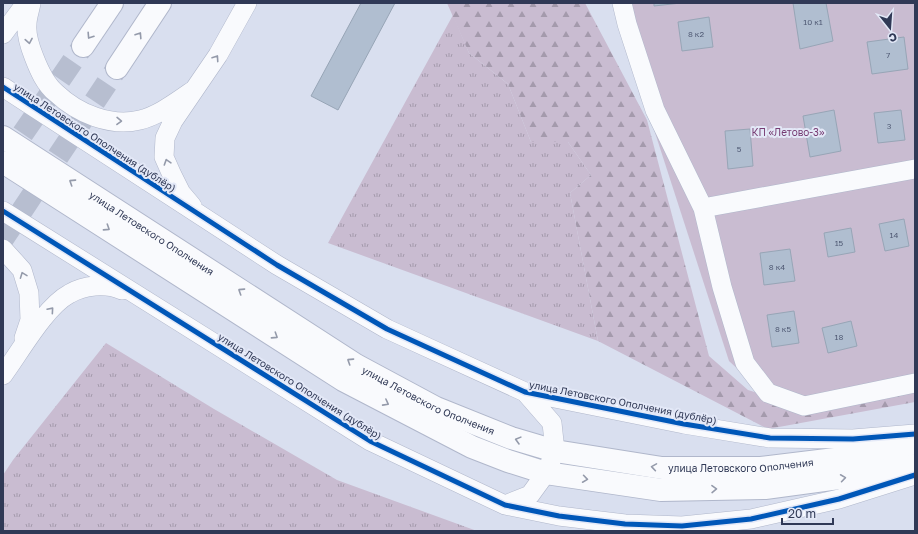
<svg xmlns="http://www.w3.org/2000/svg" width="918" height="534" font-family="'Golos Text',sans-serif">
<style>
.grass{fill:url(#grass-tufts)}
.forest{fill:url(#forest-firs)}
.green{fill:#c9bcd1}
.building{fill:#b0bed0;stroke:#97a5b6}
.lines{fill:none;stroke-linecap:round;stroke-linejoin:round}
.major-tunnel{stroke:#b7bed0;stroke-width:22;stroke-dasharray:22 11;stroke-linecap:butt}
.minor-casing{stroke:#b0b7cb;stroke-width:20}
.major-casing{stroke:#b0b7cb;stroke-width:24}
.minor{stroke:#f9fafd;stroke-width:19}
.major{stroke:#f9fafd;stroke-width:22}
.cycleway-casing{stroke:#e3e8f7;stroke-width:8}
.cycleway{stroke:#0057b8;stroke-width:5}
.oneway{stroke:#949aaa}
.labels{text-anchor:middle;stroke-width:4;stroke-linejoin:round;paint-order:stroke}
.number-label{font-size:8px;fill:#505a74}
.park-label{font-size:10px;fill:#773c73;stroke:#e3e8f7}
.street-label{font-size:10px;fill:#303956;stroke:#e3e8f7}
</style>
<defs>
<pattern id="grass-tufts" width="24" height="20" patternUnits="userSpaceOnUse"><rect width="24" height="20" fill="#c9bcd1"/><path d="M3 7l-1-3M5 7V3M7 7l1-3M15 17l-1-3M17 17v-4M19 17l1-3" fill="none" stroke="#a49aac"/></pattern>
<pattern id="forest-firs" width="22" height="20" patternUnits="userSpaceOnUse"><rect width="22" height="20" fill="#c9bcd1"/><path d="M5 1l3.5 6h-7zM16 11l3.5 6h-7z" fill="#a49aac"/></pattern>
</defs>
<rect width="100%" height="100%" fill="#d9dfef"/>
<path class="grass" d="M453 15 469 53 508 84 531 142H568L591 175 570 193 598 341 328 243Z
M106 343 214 409 337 480 477 531H3V475L13 460Z"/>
<path class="forest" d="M447 3H585L647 120 709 356 748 390 799 406 915 383V402L768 429 598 341 570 193 591 175 568 142H531L508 84 469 53Z"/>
<path class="green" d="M613 3H915V383L782 410 729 361Z"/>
<path class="building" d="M361 3H395L338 110 311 96Z
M654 3H681L654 6Z
M793 3H826L833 41 800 49Z
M709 17 713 47 682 51 678 22Z
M904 37 908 69 872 74 867 42Z
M834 110 841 151 810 157 803 116Z
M901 110 905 140 878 143 874 113Z
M750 129 753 166 728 169 725 131Z
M904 219 909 246 885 251 879 224Z
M851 228 855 252 828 257 824 233Z
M790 249 795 281 764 285 760 253Z
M794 311 799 343 772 347 767 315Z
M851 321 857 346 828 353 822 328Z"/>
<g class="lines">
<path class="major-tunnel" d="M4 161 83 46
M3 239 117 68"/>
<defs>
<path id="minor" d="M31 3C30 10 27 17 27 24 26 34 30 47 34 57 39 70 45 84 56 93 78 114 111 127 140 120 160 115 177 101 194 90
M622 3 627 24 655 110 703 208 722 287 745 363 768 393 804 406 915 383
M3 34 26 3
M3 87 277 265 387 329 525 392 684 424 770 438 853 439 915 434
M192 206 181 193 172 175 164 157 165 138 173 121 218 55 247 3
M703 208 915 169
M3 211 370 441 505 505 559 516 625 524 682 526 751 519 839 499 915 475
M3 249 22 270 29 293 30 320 24 338
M3 375C20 352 45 307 69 294 84 285 106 283 122 290
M505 505 530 495 546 473 555 451 552 423 525 392"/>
<g id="major">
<path d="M83 46 112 3"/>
<path d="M117 68 160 3"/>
<path id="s1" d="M3 137 356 365 436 408 511 438 555 451 662 468H761L860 456 915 443"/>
<path d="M3 162 343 380 472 447 508 461 546 473 661 490 765 488 861 475 915 465"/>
</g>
</defs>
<use href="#minor" class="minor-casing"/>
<use href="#major" class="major-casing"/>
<use href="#minor" class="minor"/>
<use href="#major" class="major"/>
<defs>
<path id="cycleway" d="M3 87 277 265 387 329 525 392 684 424 770 438 853 439 915 434
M3 211 370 441 505 505 559 516 625 524 682 526 751 519 839 499 915 475"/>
</defs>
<use href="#cycleway" class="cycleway-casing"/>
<use href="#cycleway" class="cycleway"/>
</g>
<defs><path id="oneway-chevron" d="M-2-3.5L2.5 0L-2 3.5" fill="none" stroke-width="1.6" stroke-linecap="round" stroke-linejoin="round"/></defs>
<g class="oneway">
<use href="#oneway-chevron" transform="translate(139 35) rotate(-57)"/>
<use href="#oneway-chevron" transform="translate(90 36) rotate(123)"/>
<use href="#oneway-chevron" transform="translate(29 41) rotate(80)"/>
<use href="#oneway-chevron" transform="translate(216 58) rotate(-56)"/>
<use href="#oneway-chevron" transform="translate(119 121) rotate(1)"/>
<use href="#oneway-chevron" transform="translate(167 162) rotate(-108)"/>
<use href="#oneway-chevron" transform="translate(72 182) rotate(-147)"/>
<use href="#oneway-chevron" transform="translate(107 228) rotate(33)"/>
<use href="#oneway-chevron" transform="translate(23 275) rotate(-111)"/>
<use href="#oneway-chevron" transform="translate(241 291) rotate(-147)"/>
<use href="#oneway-chevron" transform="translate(51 310) rotate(-49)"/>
<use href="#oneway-chevron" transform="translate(275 336) rotate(33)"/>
<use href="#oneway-chevron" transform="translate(350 361) rotate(-147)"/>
<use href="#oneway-chevron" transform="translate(386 403) rotate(28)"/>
<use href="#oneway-chevron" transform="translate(518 440) rotate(-165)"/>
<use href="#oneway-chevron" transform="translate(654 467) rotate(-171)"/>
<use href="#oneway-chevron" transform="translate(843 478) rotate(-8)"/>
<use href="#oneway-chevron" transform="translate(585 479) rotate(8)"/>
<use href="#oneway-chevron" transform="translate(714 489) rotate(-1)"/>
</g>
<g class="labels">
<g class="number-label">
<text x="813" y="25">10 к1</text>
<text x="696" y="37">8 к2</text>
<text x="888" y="58">7</text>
<text x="889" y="129">3</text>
<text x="739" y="152">5</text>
<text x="894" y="238">14</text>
<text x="839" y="246">15</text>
<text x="777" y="270">8 к4</text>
<text x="783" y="332">8 к5</text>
<text x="839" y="340">18</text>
</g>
<g class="park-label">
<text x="788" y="136">КП «Летово-3»</text>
</g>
<g class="street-label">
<text transform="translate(95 137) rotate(33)" y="4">улица Летовского Ополчения (дублёр)</text>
<text dy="4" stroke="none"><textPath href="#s1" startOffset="177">улица Летовского Ополчения</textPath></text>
<text transform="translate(300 386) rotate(32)" y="4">улица Летовского Ополчения (дублёр)</text>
<text dy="4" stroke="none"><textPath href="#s1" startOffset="501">улица Летовского Ополчения</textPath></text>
<text transform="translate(623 402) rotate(11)" y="4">улица Летовского Ополчения (дублёр)</text>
<text dy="4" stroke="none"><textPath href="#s1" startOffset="825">улица Летовского Ополчения</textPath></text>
</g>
</g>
<rect width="918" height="534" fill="none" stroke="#303956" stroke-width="8"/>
<g transform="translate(890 28) rotate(163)" stroke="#e3e8f7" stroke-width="3" paint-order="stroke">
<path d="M0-3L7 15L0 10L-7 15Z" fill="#303956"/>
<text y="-6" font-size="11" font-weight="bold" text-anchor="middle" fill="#303956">С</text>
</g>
<path d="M782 518v6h51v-6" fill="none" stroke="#303956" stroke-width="2"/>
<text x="788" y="518" font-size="12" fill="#303956" stroke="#e3e8f7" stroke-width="3" paint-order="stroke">20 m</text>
</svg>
